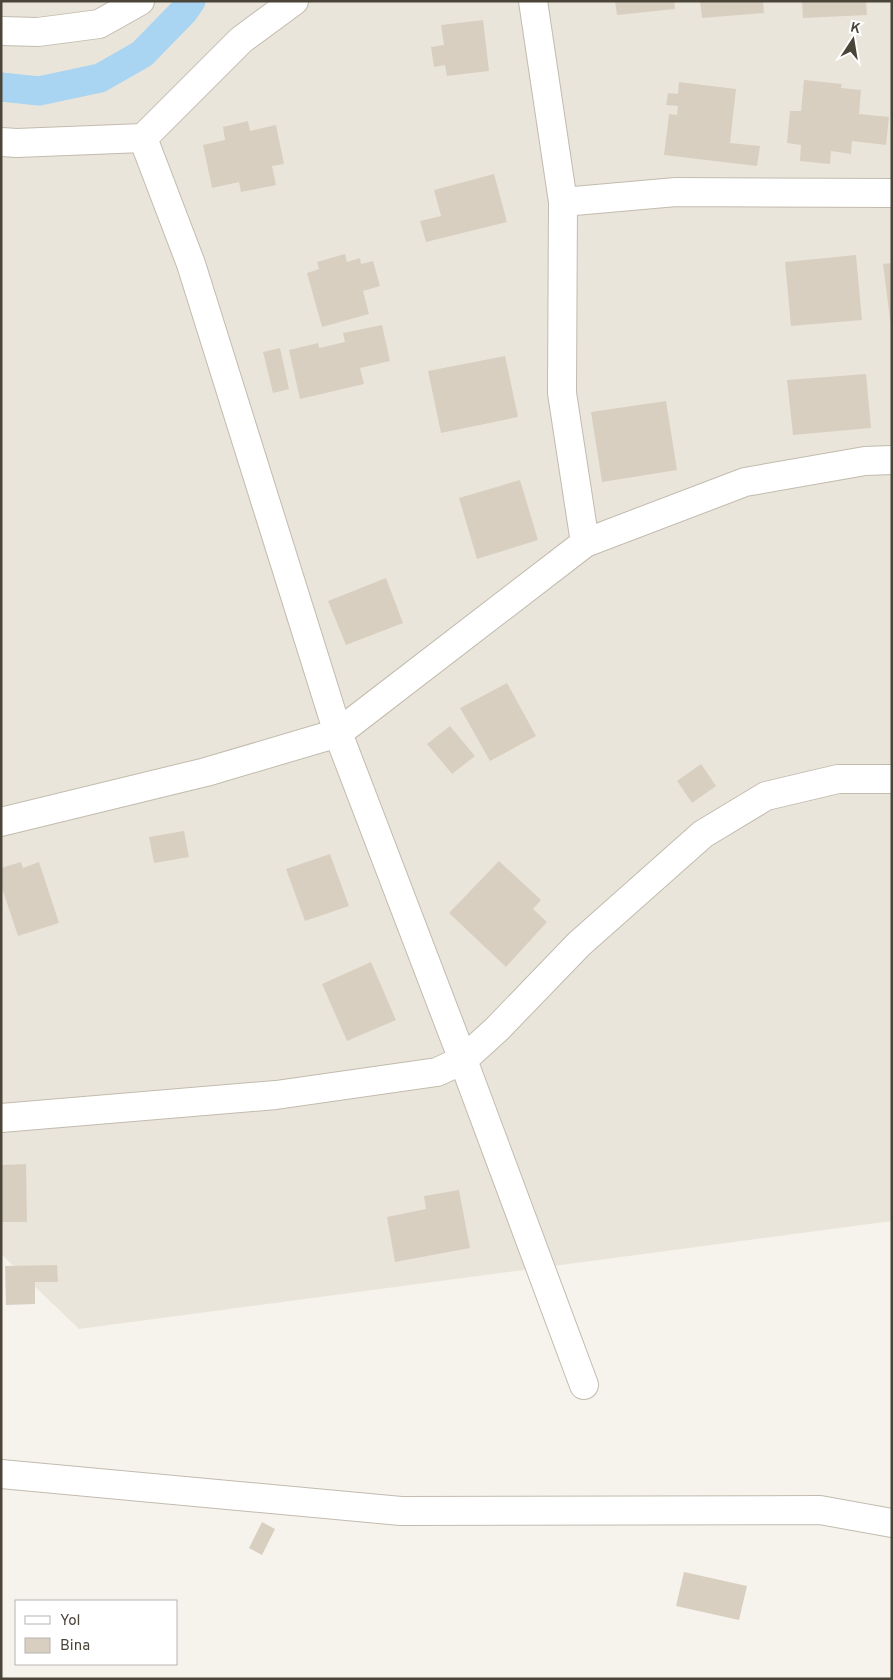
<svg xmlns="http://www.w3.org/2000/svg" width="893" height="1680" font-family="Overpass,sans-serif">
<style>
.residential{fill:#eae5da}
.lines{fill:none;stroke-linecap:round;stroke-linejoin:round}
.canal{stroke:#a9d4f2;stroke-width:29}
.building{fill:#d8cfc1}
.minor-casing{stroke:#c2bbae;stroke-width:30}
.tertiary-casing{stroke:#c2bbae;stroke-width:30}
.minor{stroke:#fff;stroke-width:28}
.tertiary{stroke:#fff;stroke-width:28}
</style>
<rect width="100%" height="100%" fill="#f6f3ec"/>
<path class="residential" d="M1 1H892V1221L79 1329 1 1254Z"/>
<g class="lines">
<path class="canal" d="M1 87 39 91 100 78 142 54 184 11 191 1"/>
</g>
<path class="building" d="M615 1H674L675 9 617 15Z
M700 1H763L764 13 702 18Z
M802 1H866L867 15 803 18Z
M483 20 489 71 447 76 445 65 434 67 431 47 444 45 441 25Z
M804 80 842 84 841 88 861 90 859 114 889 117 886 145 852 141 851 154 831 151 830 164 800 161 801 145 787 143 790 111H801Z
M679 82 736 89 730 143 760 146 757 166 664 155 669 114 677 115 678 106 666 105 668 93 678 94Z
M248 121 250 131 276 125 284 164 272 166 276 185 241 192 239 182 212 188 203 145 225 140 223 127Z
M494 174 507 222 426 242 420 221 441 216 434 190Z
M345 254 347 262 360 258 361 264 373 261 380 286 363 291 369 314 322 327 307 273 319 269 317 262Z
M856 255 862 320 791 326 785 262Z
M892 263V326L891 327 883 264Z
M382 325 390 361 360 368 364 384 300 399 289 350 318 343 319 348 345 342 343 333Z
M280 348 289 389 273 393 263 352Z
M505 356 518 417 441 433 428 371Z
M866 374 871 428 793 435 787 380Z
M666 401 677 470 602 482 591 412Z
M520 480 538 540 477 559 459 498Z
M386 578 403 623 346 645 328 601Z
M507 683 536 736 490 761 460 708Z
M450 726 475 756 452 774 427 744Z
M701 764 716 786 692 803 677 781Z
M184 831 189 857 154 863 149 837Z
M330 854 349 906 305 921 286 869Z
M499 861 541 900 533 909 547 922 506 967 449 913Z
M21 862 23 868 39 862 59 923 18 936 1 885V868Z
M371 962 396 1020 347 1041 322 984Z
M26 1164 27 1222H1V1165Z
M459 1190 470 1248 395 1262 387 1217 426 1209 424 1196Z
M57 1265 58 1282H35V1304L6 1305 5 1266Z
M262 1522 275 1529 262 1555 249 1548Z
M684 1572 747 1586 739 1620 676 1606Z"/>
<g class="lines">
<defs>
<path id="minor" d="M294 1 241 40 143 138 191 264 338 733 463 1060 584 1385
M533 1 563 202 562 393 585 543
M1 142 17 143 143 138
M563 202 676 192 892 193
M1 822 206 772 338 733 585 543 745 482 865 461 892 460
M1 1118 276 1095 437 1072 463 1060 497 1029 579 944 703 834 766 796 838 779H892
M1 1474 401 1511 820 1510 892 1523"/>
<path id="tertiary" d="M1 31 38 32 99 24 140 1"/>
</defs>
<use href="#minor" class="minor-casing"/>
<use href="#tertiary" class="tertiary-casing"/>
<use href="#minor" class="minor"/>
<use href="#tertiary" class="tertiary"/>
</g>
<rect width="893" height="1680" fill="none" stroke="#4b4439" stroke-width="5"/>
<rect x="15" y="1600" width="162" height="65" fill="#ffffff" stroke="#b7b4b0"/>
<rect x="25" y="1616" width="25" height="8" fill="#ffffff" stroke="#b7b4b0"/>
<text x="60" y="1625" font-size="15" fill="#4b4439">Yol</text>
<rect x="25" y="1638" width="25" height="15" fill="#d8cfc1" stroke="#b7b4b0"/>
<text x="60" y="1650" font-size="15" fill="#4b4439">Bina</text>
<g transform="translate(853 40) rotate(12)" stroke="#ffffff" stroke-width="4" paint-order="stroke">
<path d="M0-4L9 19L0 12L-9 19Z" fill="#4b4439"/>
<text y="-8" font-size="14" font-weight="bold" text-anchor="middle" fill="#4b4439">K</text>
</g>
</svg>
